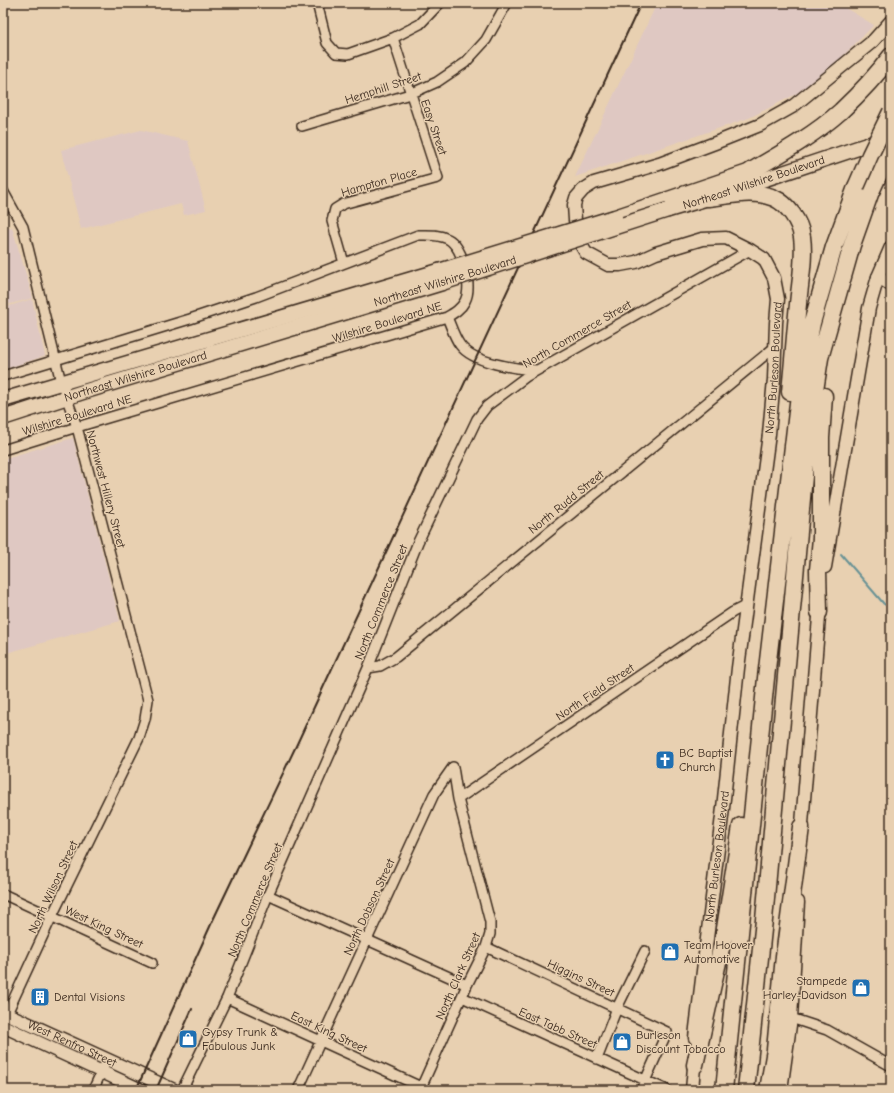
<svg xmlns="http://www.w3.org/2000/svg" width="894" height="1093" font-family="'Comic Neue',sans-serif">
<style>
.built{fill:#dfc8c2}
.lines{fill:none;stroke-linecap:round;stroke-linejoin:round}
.stream{stroke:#699295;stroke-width:2}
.street-casing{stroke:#3b2a1e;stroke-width:12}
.secondary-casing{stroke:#3b2a1e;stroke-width:15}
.primary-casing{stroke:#3b2a1e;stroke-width:17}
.highway-casing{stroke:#3b2a1e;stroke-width:19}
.street{stroke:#e8d0b1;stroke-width:9}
.secondary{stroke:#e8d0b1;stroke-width:12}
.primary{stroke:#e8d0b1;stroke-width:14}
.highway{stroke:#e8d0b1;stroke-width:16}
.rail{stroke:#3b2a1e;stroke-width:2}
.primary-bridge-casing{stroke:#3b2a1e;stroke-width:17;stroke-linecap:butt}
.highway-bridge-casing{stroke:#3b2a1e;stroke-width:19;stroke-linecap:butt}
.primary-bridge{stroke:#e8d0b1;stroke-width:14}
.highway-bridge{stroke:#e8d0b1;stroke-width:16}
.labels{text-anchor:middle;stroke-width:3;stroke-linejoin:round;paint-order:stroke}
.street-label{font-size:12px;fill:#3b2a1e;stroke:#e8d0b1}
.poi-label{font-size:12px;fill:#3b2a1e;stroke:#e8d0b1;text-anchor:start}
</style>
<rect width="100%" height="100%" fill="#e8d0b1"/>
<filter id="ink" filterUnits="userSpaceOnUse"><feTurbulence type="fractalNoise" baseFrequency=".025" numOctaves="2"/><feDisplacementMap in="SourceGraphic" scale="8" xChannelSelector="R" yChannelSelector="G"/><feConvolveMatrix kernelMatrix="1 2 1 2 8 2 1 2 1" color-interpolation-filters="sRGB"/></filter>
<g filter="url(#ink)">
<path class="built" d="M657 3H837L874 25 841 58 796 94 749 118 575 177Z
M141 130 188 141 206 210 184 215 181 204 81 229 61 150Z
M12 227 33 298 3 306V230Z
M32 299 45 356 5 369 3 360V308Z
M73 438 120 621 3 654V459Z"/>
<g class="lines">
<path class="stream" d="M841 554 884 604 891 608"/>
<defs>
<path id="street" d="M317 3 327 43 336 53 348 54 393 38 420 24 440 3
M302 126 410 94 437 82 465 63 486 40 507 3
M3 191 23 227 61 382 77 427 148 700 145 719 139 738 52 916 3 1022
M344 263 332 221 335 209 343 204 438 178 393 38
M447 317C451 326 454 337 460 345 473 363 516 369 537 370
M3 376 190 319 256 297 418 235C428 235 438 234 448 239 463 247 473 286 465 301 461 309 454 313 447 317L77 427 3 450
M368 668 380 666 396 657 775 347
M458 799 733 612 747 605
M3 894 152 963
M268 895 467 985
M486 947 667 1032 641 1090
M462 997 667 1090
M227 998 421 1087
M791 1018 827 1030 891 1066
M597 1059 617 1008 645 951
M93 1090 104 1066
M182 1090 227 998 268 895 368 668 418 542 477 419 487 406 527 376 750 250
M298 1090 434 794 453 767 458 799 490 922V934L486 947 467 985 420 1090"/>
<g id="secondary">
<path d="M878 277 891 285"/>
<path d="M825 567 869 308 878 277 891 247"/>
<path d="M801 836 820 605"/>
<path id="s1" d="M3 1012 174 1090"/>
<path d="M3 1026 141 1090"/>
<path id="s2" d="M695 1038 696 1028 723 808 738 668 769 434 774 379 776 323 778 299 774 278 764 259 750 250 726 238 702 239 656 253 636 262 620 265H608L586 253 580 243 575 220 574 205 576 198 583 190 594 183 659 164 715 143 760 125 792 107 873 41 891 21"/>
<path d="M692 1090 695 1056"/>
<path d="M781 1090 791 1018 798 902"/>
</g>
<g id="primary">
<path id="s3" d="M668 210 708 198 891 137"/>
<path d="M615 217 751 171"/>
<path d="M3 400 439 271"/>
<path id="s4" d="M3 418 83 392 442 283"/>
</g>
<path id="highway" d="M751 171C782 153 814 135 841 111 859 94 876 76 891 56
M708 198C729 196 753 189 774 198 788 204 800 222 802 237 805 258 800 282 798 304 795 333 793 363 790 392
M819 612 818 570 821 538V438L824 396
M695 1065 724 935 741 826
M724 1090 766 678 800 386 812 323 834 247 856 187
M746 1090 764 920 805 465 812 410 820 358 852 245 870 194 891 148
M768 1090 775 1050 784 956 801 827"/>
</defs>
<use href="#street" class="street-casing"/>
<use href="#secondary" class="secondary-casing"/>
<use href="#primary" class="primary-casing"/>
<use href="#highway" class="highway-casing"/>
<use href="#street" class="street"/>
<use href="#secondary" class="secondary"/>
<use href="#primary" class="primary"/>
<use href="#highway" class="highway"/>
<path class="rail" d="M136 1090 213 920 296 746 641 3
M156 1090 192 1009"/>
<defs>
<path id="primary-bridge" d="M439 271 615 217
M442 283 668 210"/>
<path id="highway-bridge" d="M856 187 870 155 891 112"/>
</defs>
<use href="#primary-bridge" class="primary-bridge-casing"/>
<use href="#highway-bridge" class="highway-bridge-casing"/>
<use href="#primary-bridge" class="primary-bridge"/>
<use href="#highway-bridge" class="highway-bridge"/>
</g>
</g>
<defs>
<symbol id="church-square" viewBox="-11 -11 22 22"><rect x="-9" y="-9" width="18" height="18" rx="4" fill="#1f6fb2" stroke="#e8d0b1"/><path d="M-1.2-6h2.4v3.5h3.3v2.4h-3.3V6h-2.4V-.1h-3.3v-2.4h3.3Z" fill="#fff"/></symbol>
<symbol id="shop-square" viewBox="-11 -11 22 22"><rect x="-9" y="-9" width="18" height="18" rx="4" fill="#1f6fb2" stroke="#e8d0b1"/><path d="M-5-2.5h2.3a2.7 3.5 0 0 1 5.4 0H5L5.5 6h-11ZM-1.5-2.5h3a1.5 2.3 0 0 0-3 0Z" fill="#fff"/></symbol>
<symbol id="building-square" viewBox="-11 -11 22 22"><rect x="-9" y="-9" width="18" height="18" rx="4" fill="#1f6fb2" stroke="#e8d0b1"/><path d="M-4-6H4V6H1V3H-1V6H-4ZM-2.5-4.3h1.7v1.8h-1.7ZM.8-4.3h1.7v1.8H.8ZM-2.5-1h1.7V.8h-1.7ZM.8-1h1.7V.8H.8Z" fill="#fff"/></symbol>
</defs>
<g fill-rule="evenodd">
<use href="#church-square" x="654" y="749" width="22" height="22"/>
<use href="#shop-square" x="659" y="941" width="22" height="22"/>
<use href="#shop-square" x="850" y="977" width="22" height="22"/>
<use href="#building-square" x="29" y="986" width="22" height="22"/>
<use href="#shop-square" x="177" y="1028" width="22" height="22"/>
<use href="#shop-square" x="611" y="1031" width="22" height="22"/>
</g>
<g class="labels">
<g class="street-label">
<text transform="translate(383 88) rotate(-18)" y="4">Hemphill Street</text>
<text transform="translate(434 127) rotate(71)" y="4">Easy Street</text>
<text transform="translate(379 182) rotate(-16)" y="4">Hampton Place</text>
<text dy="4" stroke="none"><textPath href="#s3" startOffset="90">Northeast Wilshire Boulevard</textPath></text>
<text transform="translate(445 281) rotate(-17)" y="4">Northeast Wilshire Boulevard</text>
<text transform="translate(387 322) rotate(-17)" y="4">Wilshire Boulevard NE</text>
<text transform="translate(577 334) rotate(-30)" y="4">North Commerce Street</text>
<text dy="4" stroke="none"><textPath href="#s2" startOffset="675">North Burleson Boulevard</textPath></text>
<text dy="4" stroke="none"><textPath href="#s4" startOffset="139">Northeast Wilshire Boulevard</textPath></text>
<text transform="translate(77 415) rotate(-17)" y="4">Wilshire Boulevard NE</text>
<text transform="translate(106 489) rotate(75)" y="4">Northwest Hillery Street</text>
<text transform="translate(566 502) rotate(-39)" y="4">North Rudd Street</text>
<text transform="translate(381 602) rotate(-68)" y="4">North Commerce Street</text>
<text transform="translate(595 692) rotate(-34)" y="4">North Field Street</text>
<text dy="4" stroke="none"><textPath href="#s2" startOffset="183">North Burleson Boulevard</textPath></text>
<text transform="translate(53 887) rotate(-65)" y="4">North Wilson Street</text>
<text transform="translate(255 900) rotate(-67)" y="4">North Commerce Street</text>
<text transform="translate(369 907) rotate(-65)" y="4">North Dobson Street</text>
<text transform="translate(104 927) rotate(25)" y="4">West King Street</text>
<text transform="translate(458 976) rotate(-66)" y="4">North Clark Street</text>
<text transform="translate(581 978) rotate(25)" y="4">Higgins Street</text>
<text transform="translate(558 1028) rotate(24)" y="4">East Tabb Street</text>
<text transform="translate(329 1032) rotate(25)" y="4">East King Street</text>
<text dy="4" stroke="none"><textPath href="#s1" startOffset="76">West Renfro Street</textPath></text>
</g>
<g class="poi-label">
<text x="679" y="757">BC Baptist<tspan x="679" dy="14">Church</tspan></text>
<text x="684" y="949">Team Hoover<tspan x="684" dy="14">Automotive</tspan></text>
<text x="847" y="985" text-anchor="end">Stampede<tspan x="847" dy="14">Harley-Davidson</tspan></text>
<text x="54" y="1001">Dental Visions</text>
<text x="202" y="1036">Gypsy Trunk &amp;<tspan x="202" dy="14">Fabulous Junk</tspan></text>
<text x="636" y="1039">Burleson<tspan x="636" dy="14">Discount Tobacco</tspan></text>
</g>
</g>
<rect width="894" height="1093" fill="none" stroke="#e8d0b1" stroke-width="16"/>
<rect x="8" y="8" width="878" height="1077" fill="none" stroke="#3b2a1e" stroke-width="1.5" filter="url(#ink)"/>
</svg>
